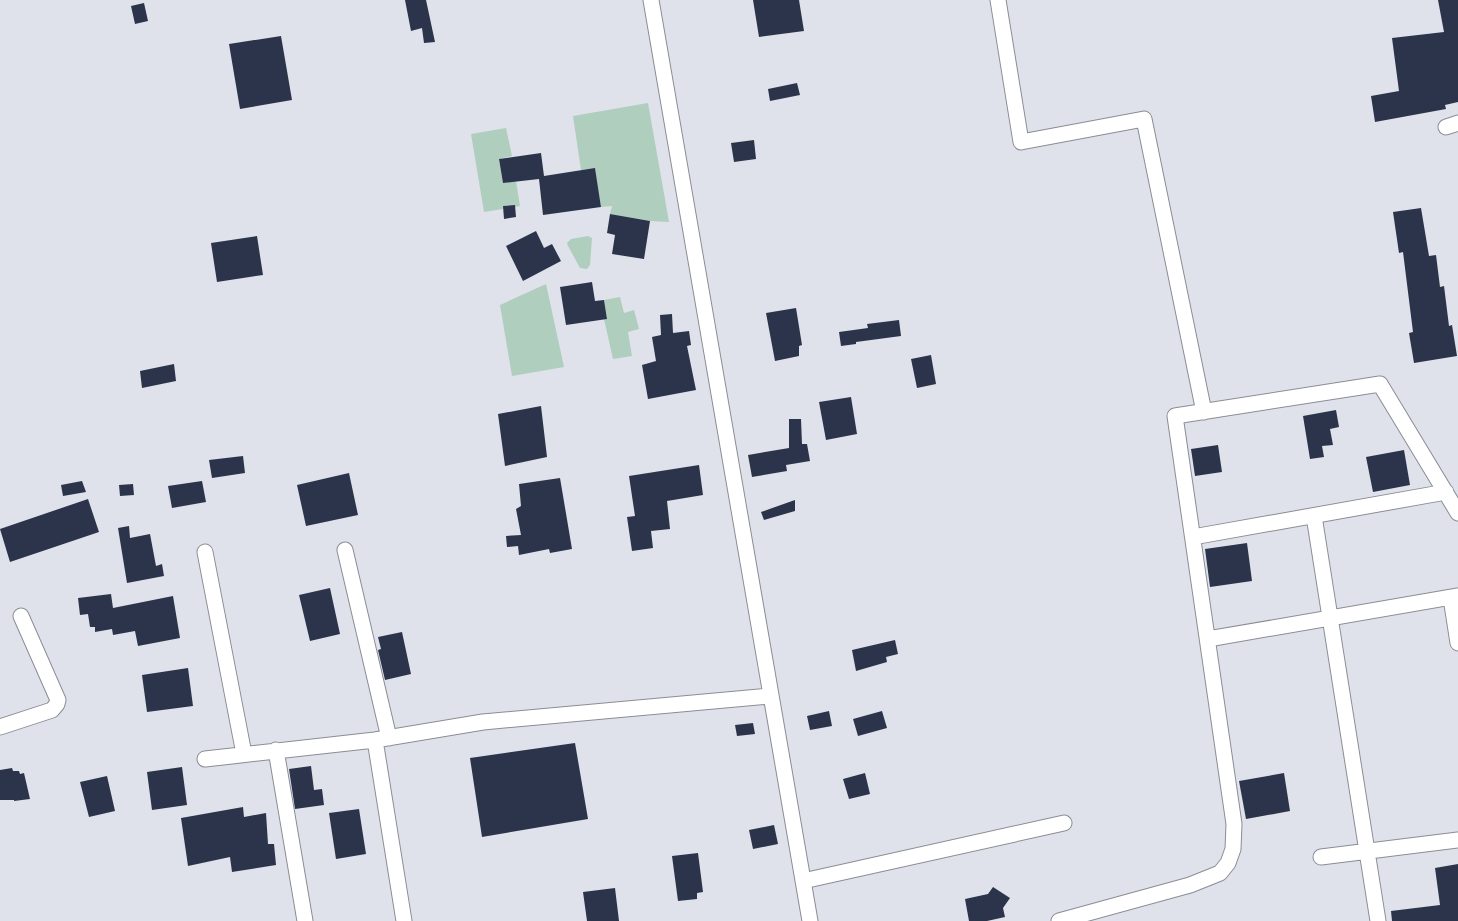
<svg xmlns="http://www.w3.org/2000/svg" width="1458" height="921" font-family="'Titillium Web',sans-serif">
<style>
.green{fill:#afcebd}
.building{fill:#2c344b}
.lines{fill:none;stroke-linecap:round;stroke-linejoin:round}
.minor-casing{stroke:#8a8d94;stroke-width:17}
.minor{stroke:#fff;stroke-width:15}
</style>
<rect width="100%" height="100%" fill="#dfe2ea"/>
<path class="green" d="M648 103 669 222 650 221 610 214 612 206 601 207 595 169 581 170 573 116Z
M506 128 512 156 499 159 503 183 516 181 520 206 515 207 514 205 503 206V209L484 212 471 134Z
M588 236 592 238 590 265 587 269 580 268 568 246 567 243 571 239Z
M546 284 564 367 512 376 500 305Z
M620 297 624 313 634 310 639 329 628 332 632 356 613 359 604 319 607 318 604 300Z"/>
<path class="building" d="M405 0H426L435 42 424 43 422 28 411 31Z
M753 0H799L804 31 759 37Z
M1438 0H1458V102L1445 105 1446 109 1375 122 1371 96 1399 91 1392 38 1444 32Z
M144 3 148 21 135 24 131 6Z
M281 36 292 100 240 109 229 44Z
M797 83 800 95 770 101 768 89Z
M754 140 756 159 734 162 731 143Z
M541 153 544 176 595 168 601 207 543 215 539 179 503 183 499 159Z
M515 205 516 217 504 219 503 206Z
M1421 208 1429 256 1436 255 1440 287 1444 286 1449 326 1452 325 1457 356 1414 363 1409 333 1413 332 1403 252 1399 253 1393 212Z
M610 214 650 221 644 259 612 254 615 235 607 233Z
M536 231 544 248 552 244 561 261 523 281 506 246Z
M257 236 263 275 217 282 211 243Z
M592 282 595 301 604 300 607 319 566 325 560 287Z
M796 308 802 345 799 346V356L775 361 766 313Z
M672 314 673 333 689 331 691 345 687 346 696 390 648 399 642 365 656 361 652 337 661 335 660 315Z
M899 320 901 336 856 342V344L841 346 839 332 868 328 867 324Z
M931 355 936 384 917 388 911 359Z
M174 364 176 381 142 388 140 371Z
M851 397 857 434 826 440 819 402Z
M541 406 547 457 505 466 498 414Z
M1336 410 1339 427 1330 429 1333 445 1322 446 1324 457 1310 459 1303 416Z
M789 419H801L802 444H807L810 461 786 465 787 471 752 477 748 455 789 448Z
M1218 445 1222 472 1195 476 1191 449Z
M1404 450 1410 485 1373 492 1366 457Z
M243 456 245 473 212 478 209 460Z
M699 465 703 495 667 501 670 529 651 531 653 548 632 551 627 517 635 516 629 476Z
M349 473 358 515 306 526 297 485Z
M560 478 572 549 550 553 549 549 519 555 518 546 507 547 506 536 521 535 516 509 521 506 519 484Z
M82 481 86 492 63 496 61 485Z
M202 481 206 502 172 508 168 486Z
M133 484 134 495 120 496 119 485Z
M88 499 99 532 10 562 0 529Z
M795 500V511L764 520 761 512Z
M129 526 130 538 150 534 156 566 162 564 164 576 127 583 118 528Z
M1247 543 1252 581 1210 587 1205 549Z
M330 588 340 634 310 641 299 595Z
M111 594 113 608 173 596 180 638 138 646 135 631 113 635 112 629 95 632V627H90L88 614 80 615 78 598Z
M402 632 411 674 385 680 378 650 381 649 378 637Z
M895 640 898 654 886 657 887 662 856 671 852 650Z
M188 668 193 706 147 712 142 675Z
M829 711 832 726 810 730 807 716Z
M882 711 887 728 858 736 853 719Z
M753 723 755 734 737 736 735 725Z
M575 743 588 819 482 837 470 758Z
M311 766 314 790 322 789 324 805 295 809 289 769Z
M182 767 187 805 152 810 147 772Z
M12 768 13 771H19L20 774 24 773 30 799 14 801V800H0V770Z
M865 773 870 794 849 799 843 779Z
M1284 773 1290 811 1246 819 1239 781Z
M107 776 115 811 89 817 80 782Z
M243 807 244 817 266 813 268 844H274L276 865 232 872 230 857 188 866 181 818Z
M359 809 366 854 336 859 329 813Z
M774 825 778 844 753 849 749 830Z
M698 853 703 892 697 893V899L678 901 672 856Z
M1458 864V921H1392L1391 911 1440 905 1435 868Z
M993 887 1010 898 1003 908 1005 917 987 921H969L965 899 988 894Z
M615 888 619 921H587L583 892Z"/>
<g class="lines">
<defs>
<path id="minor" d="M651 0 810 921
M998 0 1021 142 1144 119 1204 412
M1446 127 1458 123
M1314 516 1378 921
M1193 537 1446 492
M345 550 389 738
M205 552 244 754
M1451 598 1458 643
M1208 639 1458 596
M0 727 52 710 57 704 58 700 21 616
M375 740 404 921
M276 750 305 921
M205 759 375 740 483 722 770 696
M1321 857 1458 840
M803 881 1064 823
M1059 921 1190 885 1220 873 1228 863 1233 849 1234 824 1175 416 1380 384 1458 513"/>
</defs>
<use href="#minor" class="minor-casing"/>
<use href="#minor" class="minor"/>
</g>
</svg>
